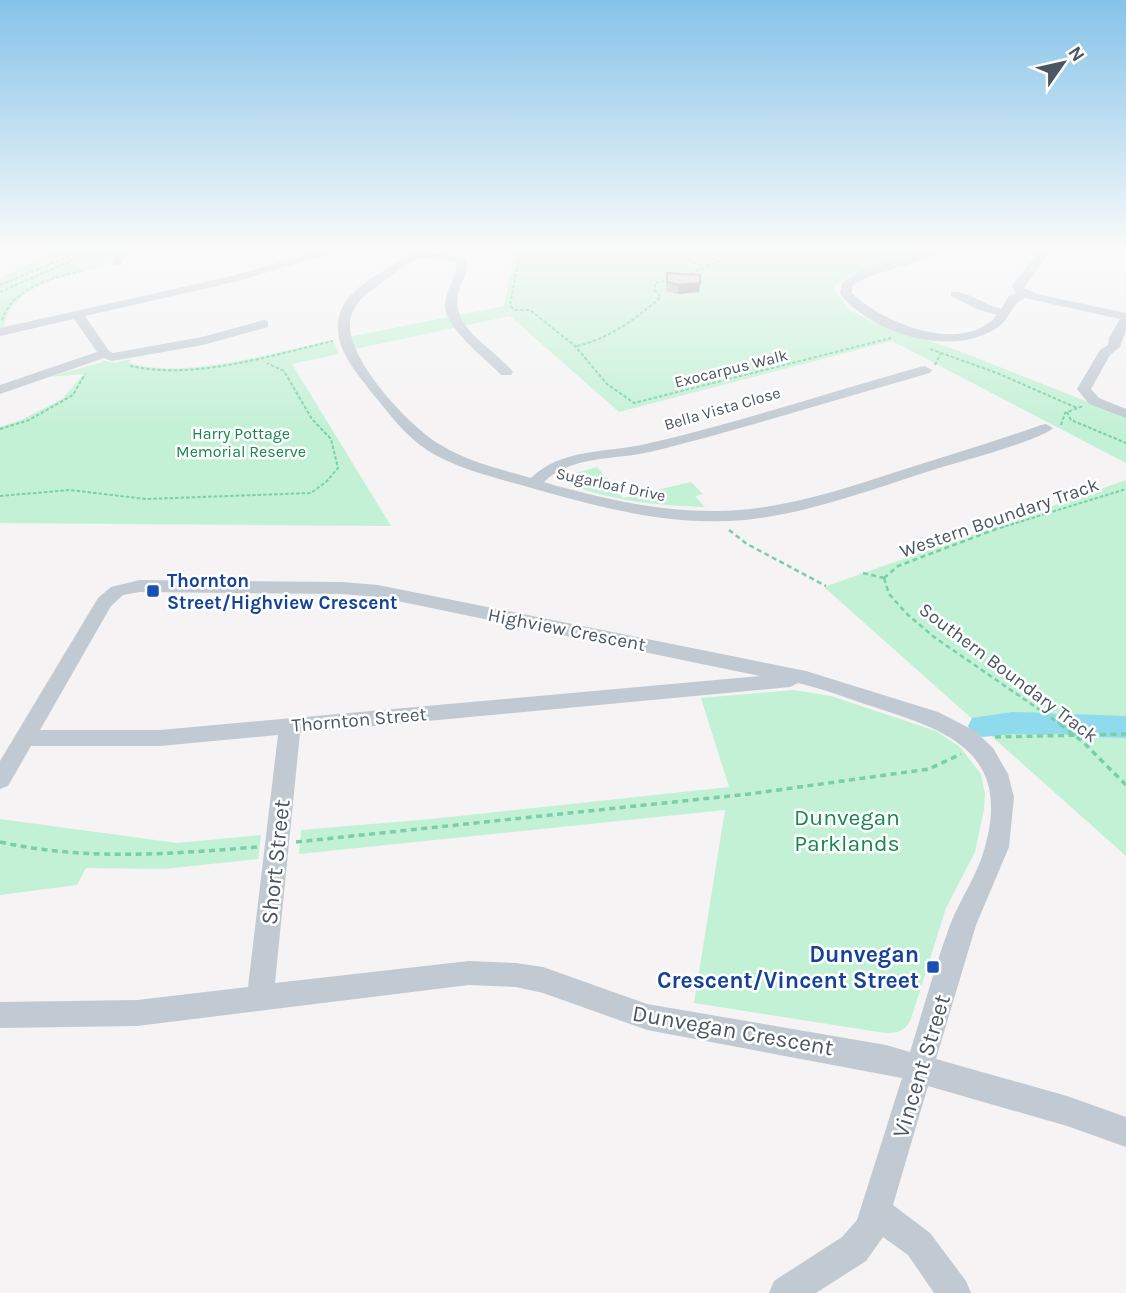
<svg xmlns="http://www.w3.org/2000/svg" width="1126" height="1293" font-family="Karla,sans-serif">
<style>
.green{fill:#c3f1d5}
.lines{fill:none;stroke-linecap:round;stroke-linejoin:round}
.river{fill:#90daee;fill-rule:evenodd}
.path-far2{stroke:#7ad0a6;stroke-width:2;stroke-dasharray:3.5 2;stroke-linecap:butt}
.path-far1{stroke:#7ad0a6;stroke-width:2.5;stroke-dasharray:5 3.5;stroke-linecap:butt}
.path{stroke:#7ad0a6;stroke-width:3.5;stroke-dasharray:6 4.5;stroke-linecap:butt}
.minor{fill:#c1cad2;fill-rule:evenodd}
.wall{fill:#b0b2b7}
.shaded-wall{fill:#909195}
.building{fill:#cdcfd5;stroke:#909195;stroke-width:2}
.transit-dot{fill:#1a4fb4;stroke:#fff;stroke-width:2.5}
.labels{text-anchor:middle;stroke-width:5;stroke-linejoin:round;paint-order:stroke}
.far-street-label{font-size:16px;fill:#4a5661;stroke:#fff}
.far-park-label{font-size:16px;fill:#17864f;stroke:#fff}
.street-label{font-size:19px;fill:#4a5661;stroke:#fff}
.transit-label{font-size:19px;font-weight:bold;fill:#164399;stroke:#fff;text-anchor:start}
.near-park-label{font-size:23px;fill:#17864f;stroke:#fff}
.near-street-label{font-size:23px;fill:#4a5661;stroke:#fff}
.near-transit-label{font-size:23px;font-weight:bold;fill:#164399;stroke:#fff;text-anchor:end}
</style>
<rect width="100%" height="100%" fill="#f5f3f3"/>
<path class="green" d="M60 247H131C118 256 108 262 94 269 85 273 72 273 62 276 34 286 9 299 3 329L0 330V279Z
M516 247H932C900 264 862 264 833 287L848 309 871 321 962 352 1126 417V463L892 341 619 412 510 316 355 349 348 337 504 306Z
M333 340 339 354 292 364 391 526 0 523V427L21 420 62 399 84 374 47 377 101 363 103 360 114 363 131 359 129 363C186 380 275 352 333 340Z
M597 467 623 498 691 482 703 494 695 496 705 507C661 506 596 500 558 478Z
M1126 480V856L824 587Z
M793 690 831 696 936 731 960 747 981 774 985 794 984 809 975 852 946 908 911 1019C905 1031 899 1033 885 1033L694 1003 725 810 299 854 301 830 431 819 729 787 701 698Z
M0 819 177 843 261 835 258 859 164 869 86 868 77 885 0 895Z"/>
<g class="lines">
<path class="river" d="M1012 712 1051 713 1062 716 1071 714 1126 716V738L1071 736 1060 733 1051 735 1012 734 983 737 972 734 968 726 972 718Z"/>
<path class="path-far2" d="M521 247 510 305 514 310H530L575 346 607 384 634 403 891 338
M669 247 704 268
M686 275 754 247
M0 285 92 247
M0 292 102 247
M2 320C13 287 53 277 84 271
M577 346C611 338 635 319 661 297L655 290V283L669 280
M930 349 997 373 1077 408
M935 365 941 353
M130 366C196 380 268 356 333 341
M1067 412 1071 420 1126 443
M1061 425 1065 413 1083 406
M0 429 29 420 73 395 85 374
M0 496 70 490 146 499 311 493 326 482 338 468 331 439 312 419 284 371 267 363
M1000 528 1126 489"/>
<path class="path-far1" d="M729 530 747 544 826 586
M863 573 884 578
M884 578 889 594 907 614 934 637 1063 726
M884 578 898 566 1004 526"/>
<path class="path" d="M1060 724 1083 742 1126 785
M995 737 1126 734
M0 842C86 861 170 854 257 847
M296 842 749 794 929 769 961 754"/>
<path class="minor" d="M0 247H8L0 252Z
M128 247H140L123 259 122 265H114V256Z
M335 247H351L238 281 85 316 109 351 113 353 202 337 264 320 268 321V327L203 345 112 361 104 358 0 394V385L97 352 74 319 0 336V328L232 276Z
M414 247H425L420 253 466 257C471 270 461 280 458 294 451 329 493 347 513 372L511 375H501C485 358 443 327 445 304 446 289 457 277 457 262 446 261 425 256 415 260 407 263 384 282 376 287 362 297 350 308 350 325 349 362 411 428 441 445 468 462 500 469 531 478 562 448 606 453 646 444 738 423 830 392 920 367L925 366 932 370 930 373C837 399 744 429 650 452 615 460 572 455 544 482L557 486C610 500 663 512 719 511 782 510 840 490 899 471 947 456 994 442 1041 425L1046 424 1053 428C1041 440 960 462 939 468 875 488 812 513 745 520 668 527 594 506 521 485 489 476 455 468 427 450 404 435 389 413 372 393 355 371 330 343 340 313 351 281 394 271 414 247Z
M931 247H945C919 268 880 267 852 286V293C882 323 963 356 997 315L979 310 951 296V292C966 290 985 305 1001 309L1009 296 1016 293 1012 286 1043 247H1053L1024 288 1037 294 1126 313V330L1120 347 1110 355 1091 389 1099 398 1126 409V418L1089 404 1077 389 1100 350 1108 345 1109 338 1120 319 1025 298C1011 303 1010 320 997 328 951 358 873 334 840 294L842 283 860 271Z
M140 580 342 582 378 585 806 671 938 712 975 731 993 748 1008 774 1014 797 1009 847 976 925 936 1059 1067 1096 1126 1117V1147L1067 1126 928 1086 893 1205 930 1233 966 1281 971 1293H934L908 1255 883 1237 866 1261 816 1293H769L774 1281 842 1237 857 1220 902 1078 647 1030 543 993 516 987 469 985 137 1026 0 1028V1002L137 1000 248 987 278 735 160 746H31L8 786 0 789V761L98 598 111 587ZM140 592 342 594 378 597 760 676 160 730H40L111 606 123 595ZM798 683C824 689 849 699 874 707 949 731 1011 753 985 847 978 874 960 899 950 925 935 966 923 1010 910 1052L886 1045 647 1004 543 967 516 963 469 961 275 983 300 733 790 687Z"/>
</g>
<path class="wall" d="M667 273 700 283 699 292 678 294 666 291Z"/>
<path class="shaded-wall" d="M700 283 699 292 678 294 679 285Z"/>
<path class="building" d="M667 273 700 275V283L679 285 667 282Z"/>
<linearGradient id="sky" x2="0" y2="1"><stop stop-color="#85c3ea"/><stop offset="0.58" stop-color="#fafafa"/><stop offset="1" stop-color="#fafafa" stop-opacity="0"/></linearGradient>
<rect width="1126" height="428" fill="url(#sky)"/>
<g class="transit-dot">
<rect x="146" y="584" width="14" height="14" rx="3.5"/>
<rect x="926" y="960" width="14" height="14" rx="3.5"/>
</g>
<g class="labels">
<g class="far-street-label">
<text transform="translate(731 368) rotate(-14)" y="6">Exocarpus Walk</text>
<text transform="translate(722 408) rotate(-16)" y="6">Bella Vista Close</text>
<text transform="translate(611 484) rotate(12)" y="6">Sugarloaf Drive</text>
</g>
<g class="far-park-label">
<text x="241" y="439">Harry Pottage<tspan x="241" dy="18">Memorial Reserve</tspan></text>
</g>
<g class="street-label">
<text transform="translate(999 517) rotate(-19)" y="7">Western Boundary Track</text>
<text transform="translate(567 629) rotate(11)" y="7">Highview Crescent</text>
<text transform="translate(1009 672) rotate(37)" y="7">Southern Boundary Track</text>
<text transform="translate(359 719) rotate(-5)" y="7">Thornton Street</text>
</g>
<g class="transit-label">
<text x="167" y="587">Thornton<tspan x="167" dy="22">Street/Highview Crescent</tspan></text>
</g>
<g class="near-park-label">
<text x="847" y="825">Dunvegan<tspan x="847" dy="26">Parklands</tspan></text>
</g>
<g class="near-street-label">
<text transform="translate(275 862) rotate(-84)" y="8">Short Street</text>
<text transform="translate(733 1030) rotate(10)" y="8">Dunvegan Crescent</text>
<text transform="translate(921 1066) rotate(-73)" y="8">Vincent Street</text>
</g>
<g class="near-transit-label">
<text x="919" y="962">Dunvegan<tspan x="919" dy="26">Crescent/Vincent Street</tspan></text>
</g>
</g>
<g transform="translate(1063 63) rotate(56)" stroke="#ffffff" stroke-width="5" paint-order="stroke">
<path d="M0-5L12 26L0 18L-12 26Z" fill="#4a5661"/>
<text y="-10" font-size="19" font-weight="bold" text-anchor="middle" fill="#4a5661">N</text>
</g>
</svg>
